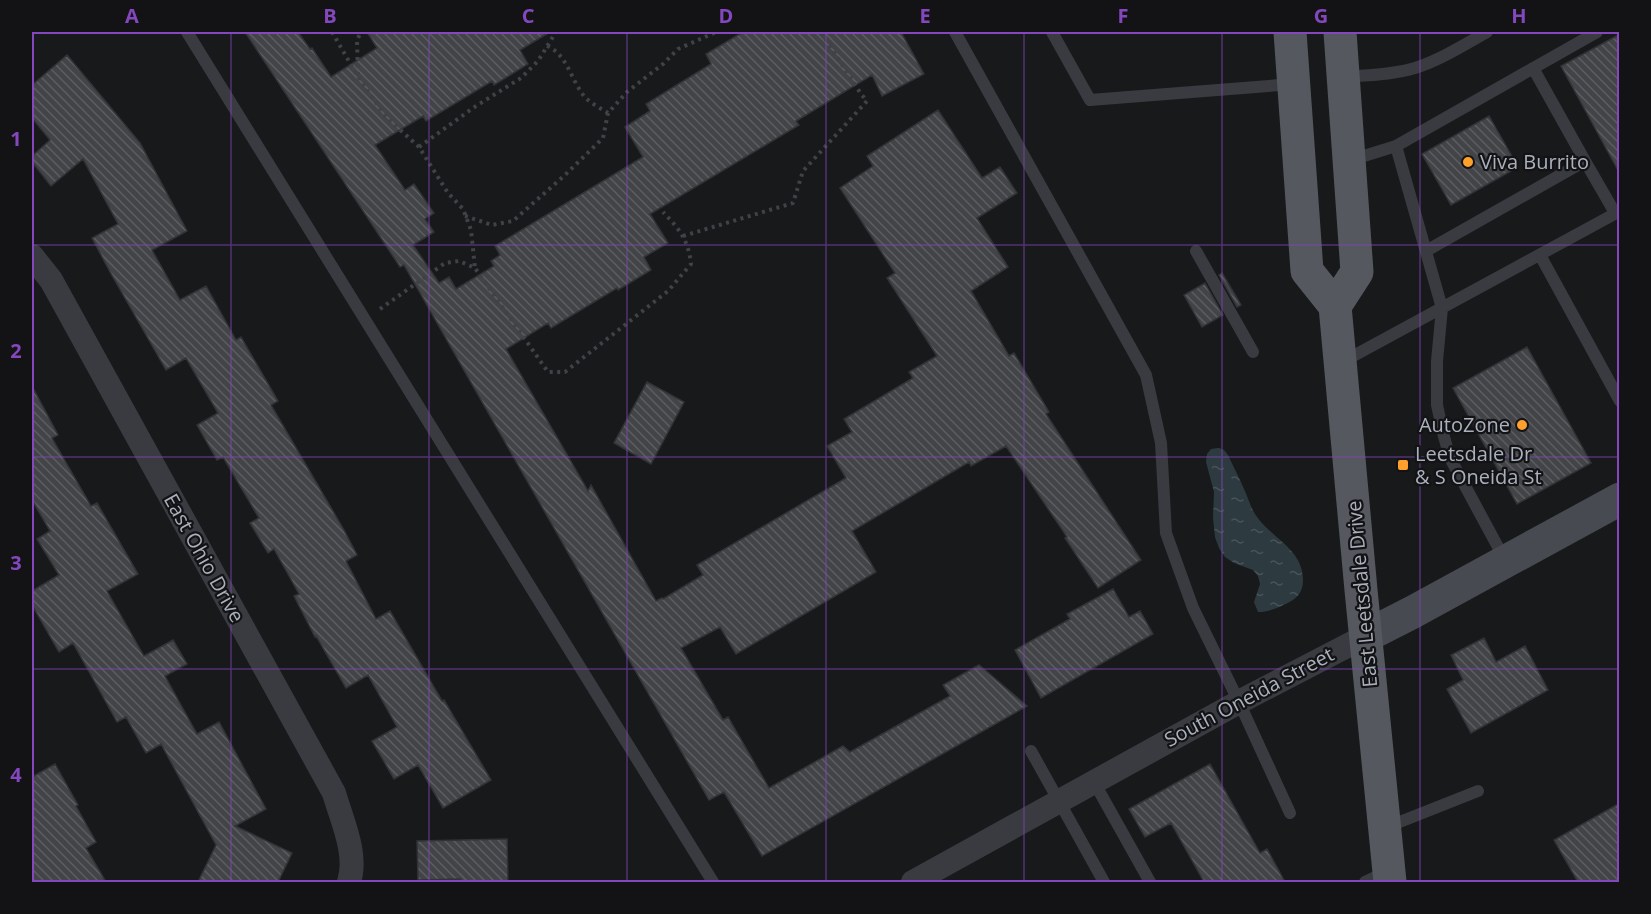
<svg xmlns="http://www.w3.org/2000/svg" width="1651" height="914" font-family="'Open Sans',sans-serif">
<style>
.water{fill:url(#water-ripples)}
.building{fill:url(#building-back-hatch);stroke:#323337;stroke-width:1.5}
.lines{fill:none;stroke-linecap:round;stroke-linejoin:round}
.path{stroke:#3f4247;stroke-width:4;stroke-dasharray:3 4.5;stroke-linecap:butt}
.lane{stroke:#393b40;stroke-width:12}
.street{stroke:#393b40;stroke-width:24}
.secondary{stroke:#474a50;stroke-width:33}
.primary{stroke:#55585f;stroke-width:33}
.grid{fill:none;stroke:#8447be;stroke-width:1.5;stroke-opacity:0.55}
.poi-dot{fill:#ffa02c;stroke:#131316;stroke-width:2}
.labels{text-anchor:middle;stroke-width:4.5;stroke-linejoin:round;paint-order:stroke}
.poi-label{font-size:20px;fill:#aab1bc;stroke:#131316;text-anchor:start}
.street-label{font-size:20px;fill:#aab1bc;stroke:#131316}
.neatline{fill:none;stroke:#8447be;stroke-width:2}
.grid-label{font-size:20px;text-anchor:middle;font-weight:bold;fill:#8447be}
</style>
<defs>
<pattern id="water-ripples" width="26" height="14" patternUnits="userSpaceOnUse" patternTransform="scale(1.5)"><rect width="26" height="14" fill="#2d3a40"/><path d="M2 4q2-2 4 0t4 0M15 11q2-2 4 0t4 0" fill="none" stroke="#49545a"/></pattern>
<pattern id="building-back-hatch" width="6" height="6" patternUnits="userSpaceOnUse" patternTransform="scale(1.5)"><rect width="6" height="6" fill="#424448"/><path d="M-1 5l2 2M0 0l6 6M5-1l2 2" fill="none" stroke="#5b5d60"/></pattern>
</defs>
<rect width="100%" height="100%" fill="#18191b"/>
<path class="water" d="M1218 448 1224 450 1228 455C1233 466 1239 477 1244 489 1248 497 1250 506 1255 514 1270 538 1303 548 1303 580 1303 589 1300 595 1293 600 1283 606 1270 612 1258 612L1254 602 1260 584 1258 576 1253 570 1234 563 1225 557 1219 548 1215 537 1213 518 1214 492 1206 462 1207 454 1211 449Z"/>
<path class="building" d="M245 32H298L310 49 312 48 331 77 377 48 367 32H550L520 50 528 64 494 85 492 81 426 121 423 116 375 145 405 190 414 184 434 213 425 219 434 232 413 245 439 283 449 277 456 289 494 266 491 261 500 255 495 246 643 157 625 127 650 111 646 104 711 64 706 54 743 32H901L924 74 882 96 872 75 796 121 799 125 650 214 668 243 644 257 651 270 618 290 617 288 551 328 548 323 506 349 588 491 591 485 656 601 662 598 663 599 703 575 697 565 846 478 827 446 852 432 844 419 913 378 909 372 937 356 887 278 895 273 840 188 873 166 867 156 938 110 982 178 1000 167 1017 193 977 218 1008 267 971 291 1009 356 1014 353 1049 412 1046 414 1141 560 1098 588 1065 538 1067 537 1006 446 971 466 969 462 852 531 876 572 736 654 720 627 681 648 723 720 728 717 769 788 843 746 850 752 950 696 943 685 979 665 1027 706 762 856 724 792 709 800 404 265 400 267Z
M1620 34V174L1561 66Z
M67 55 140 143 187 231 152 250 180 300 206 286 236 340 241 337 278 401 271 405 344 530 357 555 346 561 376 619 390 611 442 701 444 700 491 780 443 808 418 765 394 779 372 741 397 727 368 675 346 688 316 636 315 637 294 596 299 594 274 549 268 553 250 523 259 518 223 457 217 460 197 425 218 413 186 358 166 370 110 272 92 238 118 224 83 159 51 186 32 162V156L50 140 32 118V85Z
M1489 116 1518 167 1451 205 1422 154Z
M1222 273 1241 305 1237 307 1219 275Z
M1205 283 1223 315 1202 327 1184 295Z
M1527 347 1591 463 1517 504 1453 388Z
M647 382 684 402 651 464 614 443Z
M32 386 58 435 52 438 91 506 97 503 138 574 107 591 144 656 173 640 187 664 165 676 197 734 219 722 266 809 235 826 292 853 278 882H198L216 845 161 744 146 753 126 717 117 722 73 643 59 652 32 605V591L59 575 37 539 50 531 32 500Z
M1113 589 1129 617 1140 611 1153 634 1041 698 1015 650 1070 619 1067 614Z
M1484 638 1496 662 1525 646 1548 690 1471 733 1447 689 1463 680 1451 655Z
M55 764 78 805 76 806 96 842 86 848 106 882H32V777Z
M1210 764 1260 853 1267 849 1285 882H1204L1171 823 1145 837 1129 809Z
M1620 803V882H1578L1554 840Z
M507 839 508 882H461V879L418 880 417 841Z"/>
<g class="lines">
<path class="path" d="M332 32 358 77 386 117 419 147 448 193 463 209 471 230 475 268
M547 46C567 54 571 80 584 96 590 103 600 108 608 113
M358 75 357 40 361 32
M419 147 476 106 521 78 538 61 556 32
M465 216 492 225 513 221 565 175 603 138 608 113 627 92 663 64 678 49 716 32
M683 236 793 203 803 171 867 101 861 94 821 32
M380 309 445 263 459 261 475 268 548 372H565L668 291 691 264C688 239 680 230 663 212"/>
<path class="lane" d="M187 32 713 882
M955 32 1146 375 1161 443 1166 533 1193 608 1239 702 1290 813
M1052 32 1090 100 1293 84
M1533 68 1585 161
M1344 77C1367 75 1392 75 1415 68 1440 60 1464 45 1487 32
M1396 146 1442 308 1437 361V405L1443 433 1450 458 1505 560
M1351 160 1396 146 1597 32
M1196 251 1253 352
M1426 251 1585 161 1615 213
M1540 255 1620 401
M1344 361 1620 211
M1031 751 1104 882
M1094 782 1150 882
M1387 827 1478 791
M1365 882 1388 871"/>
<path class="street" d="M32 256 51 280 334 793C342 821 358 854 349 882
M913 882 1239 702 1366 636"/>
<path class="secondary" d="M1366 636 1413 612 1620 499"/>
<path class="primary" d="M1290 32 1307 271 1335 306 1361 590 1390 882
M1335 306 1357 272 1340 32"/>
</g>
<path class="grid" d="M231 32V882M429 32V882M627 32V882M826 32V882M1024 32V882M1222 32V882M1420 32V882M32 245H1620M32 457H1620M32 669H1620"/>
<g class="poi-dot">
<circle cx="1468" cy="162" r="6"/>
<circle cx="1522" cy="425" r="6"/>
<rect x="1397" y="459" width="12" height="12" rx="3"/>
</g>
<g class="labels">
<g class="poi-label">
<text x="1480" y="169">Viva Burrito</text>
<text x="1510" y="432" text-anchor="end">AutoZone</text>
<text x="1415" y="461">Leetsdale Dr<tspan x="1415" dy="23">&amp; S Oneida St</tspan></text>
</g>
<g class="street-label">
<text transform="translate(204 558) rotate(61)" y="7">East Ohio Drive</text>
<text transform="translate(1362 594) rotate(-95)" y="7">East Leetsdale Drive</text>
<text transform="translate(1249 697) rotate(-28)" y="7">South Oneida Street</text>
</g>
</g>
<rect width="1651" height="914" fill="none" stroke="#131316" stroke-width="66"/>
<rect x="33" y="33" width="1585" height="848" class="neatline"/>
<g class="grid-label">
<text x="132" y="23">A</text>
<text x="330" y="23">B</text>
<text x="528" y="23">C</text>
<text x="726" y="23">D</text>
<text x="925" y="23">E</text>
<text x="1123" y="23">F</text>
<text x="1321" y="23">G</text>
<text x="1519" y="23">H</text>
<text x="16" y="146">1</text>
<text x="16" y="358">2</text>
<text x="16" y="570">3</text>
<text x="16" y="782">4</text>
</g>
</svg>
